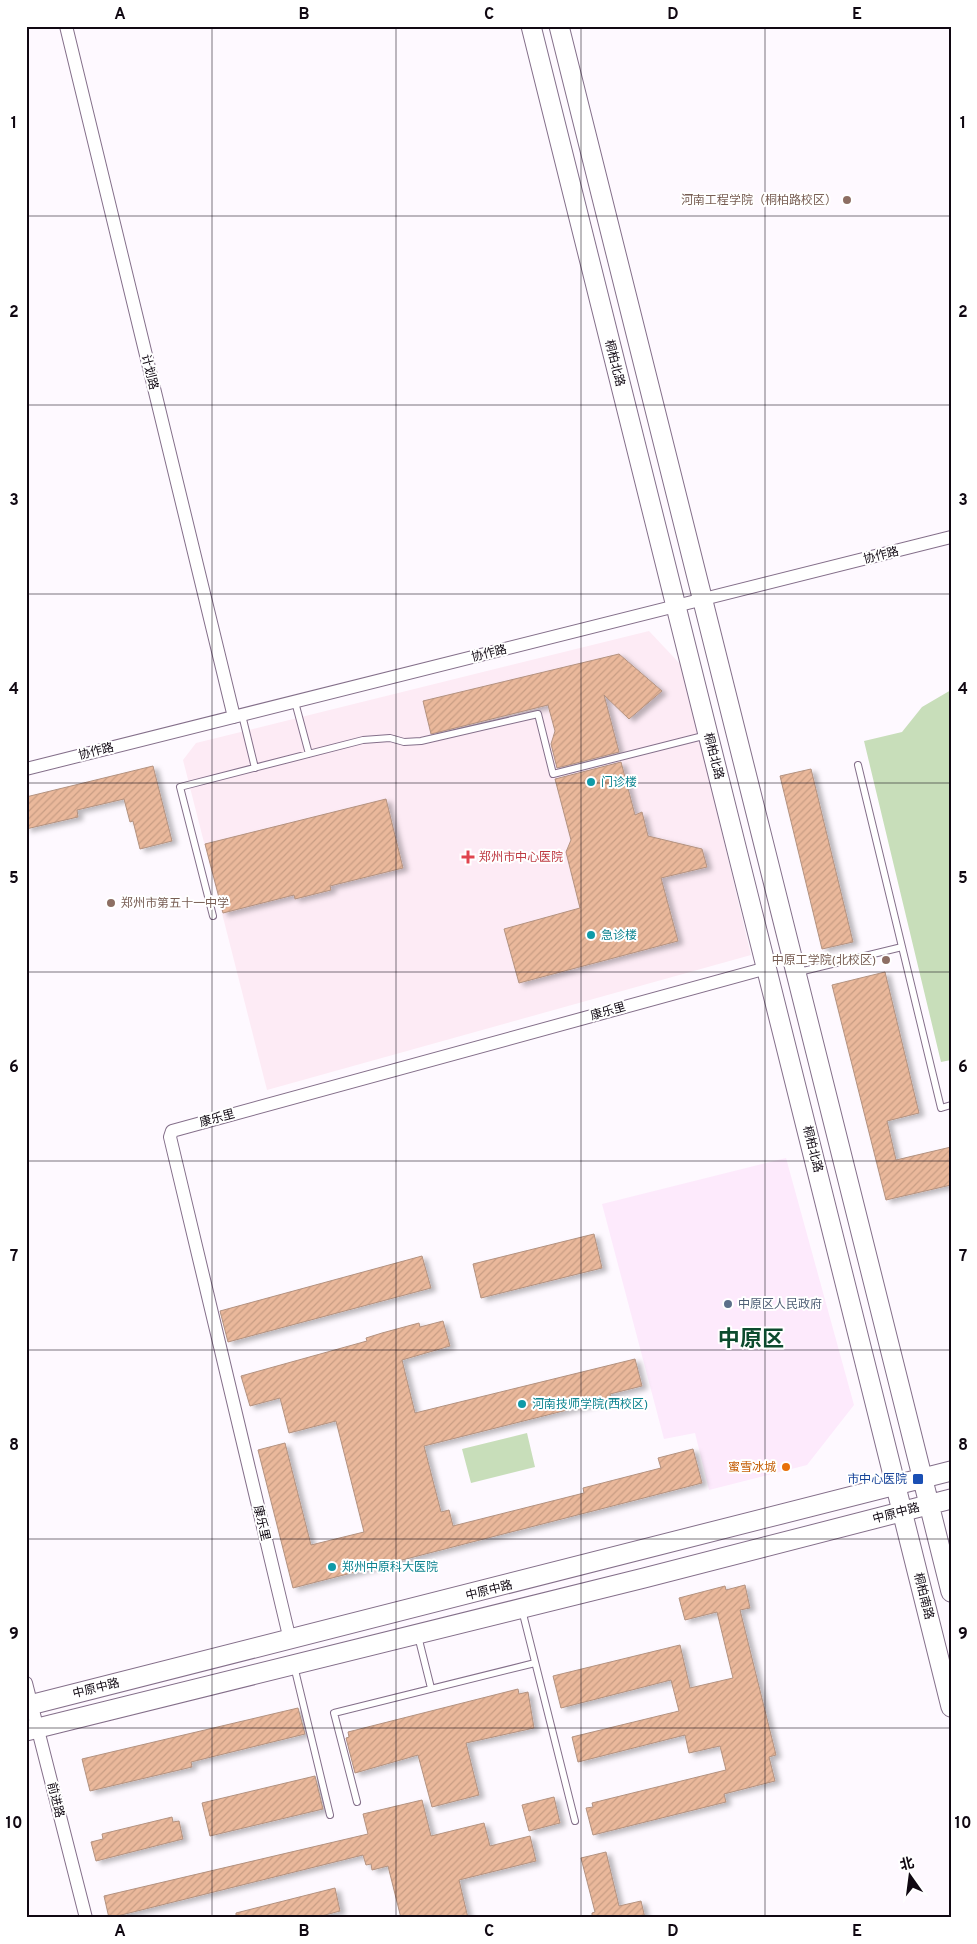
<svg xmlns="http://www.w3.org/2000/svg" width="977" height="1944" font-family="Overpass,'Noto Sans SC',sans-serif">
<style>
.commercial{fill:#fdeafc}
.medical{fill:#fdebf5}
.pitch{fill:#c8deba}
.building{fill:url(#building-hatch);stroke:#b39280;filter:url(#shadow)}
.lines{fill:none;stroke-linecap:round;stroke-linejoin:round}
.service-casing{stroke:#846f8a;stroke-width:8}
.minor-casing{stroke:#846f8a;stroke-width:14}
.primary-casing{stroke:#846f8a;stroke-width:21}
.service{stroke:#fff;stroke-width:6}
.minor{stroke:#fff;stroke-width:12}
.primary{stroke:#fff;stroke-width:19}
.grid{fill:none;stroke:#100812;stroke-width:1;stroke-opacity:0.55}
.education-dot{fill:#8d6e63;stroke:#fff;stroke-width:2}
.culture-dot{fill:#0f9aa8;stroke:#fff;stroke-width:2}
.health-dot{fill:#e0444e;stroke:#fff;stroke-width:2}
.service-dot{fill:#5c6f8a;stroke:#fff;stroke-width:2}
.food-dot{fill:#e8710a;stroke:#fff;stroke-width:2}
.transit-dot{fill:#1a4fb4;stroke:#fff;stroke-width:2}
.labels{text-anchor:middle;stroke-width:4;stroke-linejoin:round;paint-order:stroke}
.education-label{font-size:12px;fill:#785e54;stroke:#fff;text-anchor:end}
.street-label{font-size:12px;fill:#100812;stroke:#fff}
.culture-label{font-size:12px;fill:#0d838f;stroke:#fff;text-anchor:start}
.health-label{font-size:12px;fill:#be3a42;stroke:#fff;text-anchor:start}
.service-label{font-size:12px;fill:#4e5e75;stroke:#fff;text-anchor:start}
.food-label{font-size:12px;fill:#c56008;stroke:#fff;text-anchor:end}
.transit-label{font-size:12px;fill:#164399;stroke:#fff;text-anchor:end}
.town-label{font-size:22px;font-weight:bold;fill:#0c4b2e;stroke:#fff}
.neatline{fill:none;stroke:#100812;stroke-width:2}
.grid-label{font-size:16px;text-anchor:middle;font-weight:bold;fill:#100812}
</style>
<defs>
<pattern id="building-hatch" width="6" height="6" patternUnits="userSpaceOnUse" patternTransform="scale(1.25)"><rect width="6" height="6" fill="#eab89b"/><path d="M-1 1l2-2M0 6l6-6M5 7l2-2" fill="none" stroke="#c89d84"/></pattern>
<filter id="shadow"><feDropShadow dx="5" dy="3" stdDeviation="2.5" flood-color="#0004"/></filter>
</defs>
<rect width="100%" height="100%" fill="#fef9ff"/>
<path class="commercial" d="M786 1158 854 1405 807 1465 709 1490 695 1433 664 1439 602 1204Z"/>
<path class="medical" d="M649 631 682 666 751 955 267 1090 183 760 196 743Z"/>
<path class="pitch" d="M951 690V1060L941 1062 864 741 902 732 922 707Z
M527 1433 535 1467 471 1483 462 1449Z"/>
<path class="building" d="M619 654 662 691 629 719 604 695 619 752 557 768 551 744 555 731 548 705 431 734 423 701Z
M621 762 635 815 642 812 648 836 702 849 707 867 661 878 678 941 519 983 504 929 580 908 566 852 571 840 555 779Z
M153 766 172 841 140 849 133 821 130 822 124 799 77 810 78 817 26 829V797Z
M811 769 853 942 822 949 780 776Z
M386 799 403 868 330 886 331 890 295 899 294 895 223 913 205 844Z
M885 972 919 1113 887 1121 896 1160 951 1147V1185L886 1200 832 985Z
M594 1234 602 1268 481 1298 473 1264Z
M422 1256 431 1288 228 1342 220 1311Z
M443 1321 450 1346 402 1360 415 1413 635 1359 642 1386 610 1394 611 1399 424 1446 441 1512 449 1510 453 1526 584 1493 583 1488 661 1468 658 1458 693 1449 702 1483 293 1588 258 1450 285 1443 311 1545 364 1532 336 1421 289 1433 280 1398 250 1406 241 1376 367 1341 366 1338 382 1333 419 1323 420 1327Z
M745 1585 750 1608 740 1610 776 1755 769 1757 775 1781 724 1794 726 1802 593 1835 586 1808 593 1807 592 1803 726 1770 720 1746 689 1753 685 1735 578 1762 572 1737 679 1711 671 1680 561 1708 553 1676 680 1645 690 1688 733 1678 717 1612 685 1620 679 1598 725 1586 726 1590Z
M518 1689 519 1694 528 1692 534 1728 466 1743 479 1795 432 1807 418 1755 355 1773 346 1738 349 1737 348 1732Z
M298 1708 305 1734 191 1762 192 1767 90 1791 82 1759Z
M315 1776 323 1809 210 1836 202 1803Z
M554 1797 560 1823 529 1831 522 1805Z
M422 1800 431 1836 484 1823 490 1846 530 1836 536 1861 459 1880 468 1918H401L388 1866 372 1870 371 1864 366 1865 363 1855 109 1918 104 1896 368 1834 363 1814Z
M172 1817 173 1822 179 1821 183 1839 96 1861 91 1842 103 1839 102 1834Z
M606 1852 619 1906 641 1901 645 1918H592V1913L595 1912 581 1858Z
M335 1888 340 1911 314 1918H236V1913Z"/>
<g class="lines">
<defs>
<path id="service" d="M295 702 309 754
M242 715 255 768
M858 765 941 1108 951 1105
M213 916 180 787 363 740 390 738 404 742 421 741 538 714 553 774 707 735
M799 972 902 947
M522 1610 575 1821
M418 1636 431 1688
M294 1666 330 1815
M357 1802 334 1713 535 1663"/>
<path id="minor" d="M66 26 234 717
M26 769 951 537
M290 1640 170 1137 172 1131 767 968
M26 1683 86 1918"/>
<path id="primary" d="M531 26 951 1707
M559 26 951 1592
M26 1706 951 1471
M26 1731 644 1578 951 1499"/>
</defs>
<use href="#service" class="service-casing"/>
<use href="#minor" class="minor-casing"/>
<use href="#primary" class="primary-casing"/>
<use href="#service" class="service"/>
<use href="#minor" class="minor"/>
<use href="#primary" class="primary"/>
</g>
<path class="grid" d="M212 26V1918M396 26V1918M581 26V1918M765 26V1918M26 216H951M26 405H951M26 594H951M26 783H951M26 972H951M26 1161H951M26 1350H951M26 1539H951M26 1728H951"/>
<g class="education-dot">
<circle cx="847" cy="200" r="5"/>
<circle cx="111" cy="903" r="5"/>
<circle cx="886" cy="960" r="5"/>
</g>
<g class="culture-dot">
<circle cx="591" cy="782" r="5"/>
<circle cx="591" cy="935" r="5"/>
<circle cx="522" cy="1404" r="5"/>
<circle cx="332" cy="1567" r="5"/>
</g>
<path class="health-dot" d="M465.5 849.5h5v5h5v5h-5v5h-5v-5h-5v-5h5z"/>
<circle class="service-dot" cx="728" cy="1304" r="5"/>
<circle class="food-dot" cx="786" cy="1467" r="5"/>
<rect class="transit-dot" x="912" y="1473" width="12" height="12" rx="2.5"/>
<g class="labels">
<g class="education-label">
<text x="837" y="204">河南工程学院（桐柏路校区）</text>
<text x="121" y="907" text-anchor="start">郑州市第五十一中学</text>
<text x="876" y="964">中原工学院(北校区)</text>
</g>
<g class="street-label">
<text transform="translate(615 363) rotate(76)" y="4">桐柏北路</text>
<text transform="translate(150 372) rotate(76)" y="4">计划路</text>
<text transform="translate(881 555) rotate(-14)" y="4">协作路</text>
<text transform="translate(489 653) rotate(-14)" y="4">协作路</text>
<text transform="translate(96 751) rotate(-14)" y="4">协作路</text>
<text transform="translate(714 756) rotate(76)" y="4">桐柏北路</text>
<text transform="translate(608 1011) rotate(-16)" y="4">康乐里</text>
<text transform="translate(217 1118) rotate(-15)" y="4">康乐里</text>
<text transform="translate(813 1149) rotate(76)" y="4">桐柏北路</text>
<text transform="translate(896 1513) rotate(-15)" y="4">中原中路</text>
<text transform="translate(262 1523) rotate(77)" y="4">康乐里</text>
<text transform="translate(489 1590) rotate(-14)" y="4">中原中路</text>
<text transform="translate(924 1596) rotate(76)" y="4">桐柏南路</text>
<text transform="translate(96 1688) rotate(-14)" y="4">中原中路</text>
<text transform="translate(56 1800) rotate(76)" y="4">前进路</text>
</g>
<g class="culture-label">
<text x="601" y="786">门诊楼</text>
<text x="601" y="939">急诊楼</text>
<text x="532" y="1408">河南技师学院(西校区)</text>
<text x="342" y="1571">郑州中原科大医院</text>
</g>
<g class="health-label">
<text x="479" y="861">郑州市中心医院</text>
</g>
<g class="service-label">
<text x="738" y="1308">中原区人民政府</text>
</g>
<g class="food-label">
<text x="776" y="1471">蜜雪冰城</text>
</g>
<g class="transit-label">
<text x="907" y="1483">市中心医院</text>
</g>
<g class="town-label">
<text x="751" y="1346">中原区</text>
</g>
</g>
<rect width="977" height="1944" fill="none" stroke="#ffffff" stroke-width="55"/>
<g transform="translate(910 1876) rotate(346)" stroke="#ffffff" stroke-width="4" paint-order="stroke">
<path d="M0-4L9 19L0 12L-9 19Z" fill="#100812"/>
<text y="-8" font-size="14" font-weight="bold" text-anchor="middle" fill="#100812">北</text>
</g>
<rect x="28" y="28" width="922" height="1888" class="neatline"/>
<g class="grid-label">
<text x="120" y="19">A</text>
<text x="304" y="19">B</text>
<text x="489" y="19">C</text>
<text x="673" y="19">D</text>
<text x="857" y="19">E</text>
<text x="14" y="128">1</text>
<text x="963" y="128">1</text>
<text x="14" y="317">2</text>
<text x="963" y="317">2</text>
<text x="14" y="505">3</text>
<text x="963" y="505">3</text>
<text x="14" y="694">4</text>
<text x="963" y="694">4</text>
<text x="14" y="883">5</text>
<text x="963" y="883">5</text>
<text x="14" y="1072">6</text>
<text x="963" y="1072">6</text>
<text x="14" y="1261">7</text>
<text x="963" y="1261">7</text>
<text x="14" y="1450">8</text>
<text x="963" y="1450">8</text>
<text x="14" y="1639">9</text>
<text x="963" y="1639">9</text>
<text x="14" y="1828">10</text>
<text x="963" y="1828">10</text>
<text x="120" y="1936">A</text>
<text x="304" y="1936">B</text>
<text x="489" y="1936">C</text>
<text x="673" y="1936">D</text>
<text x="857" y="1936">E</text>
</g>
</svg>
